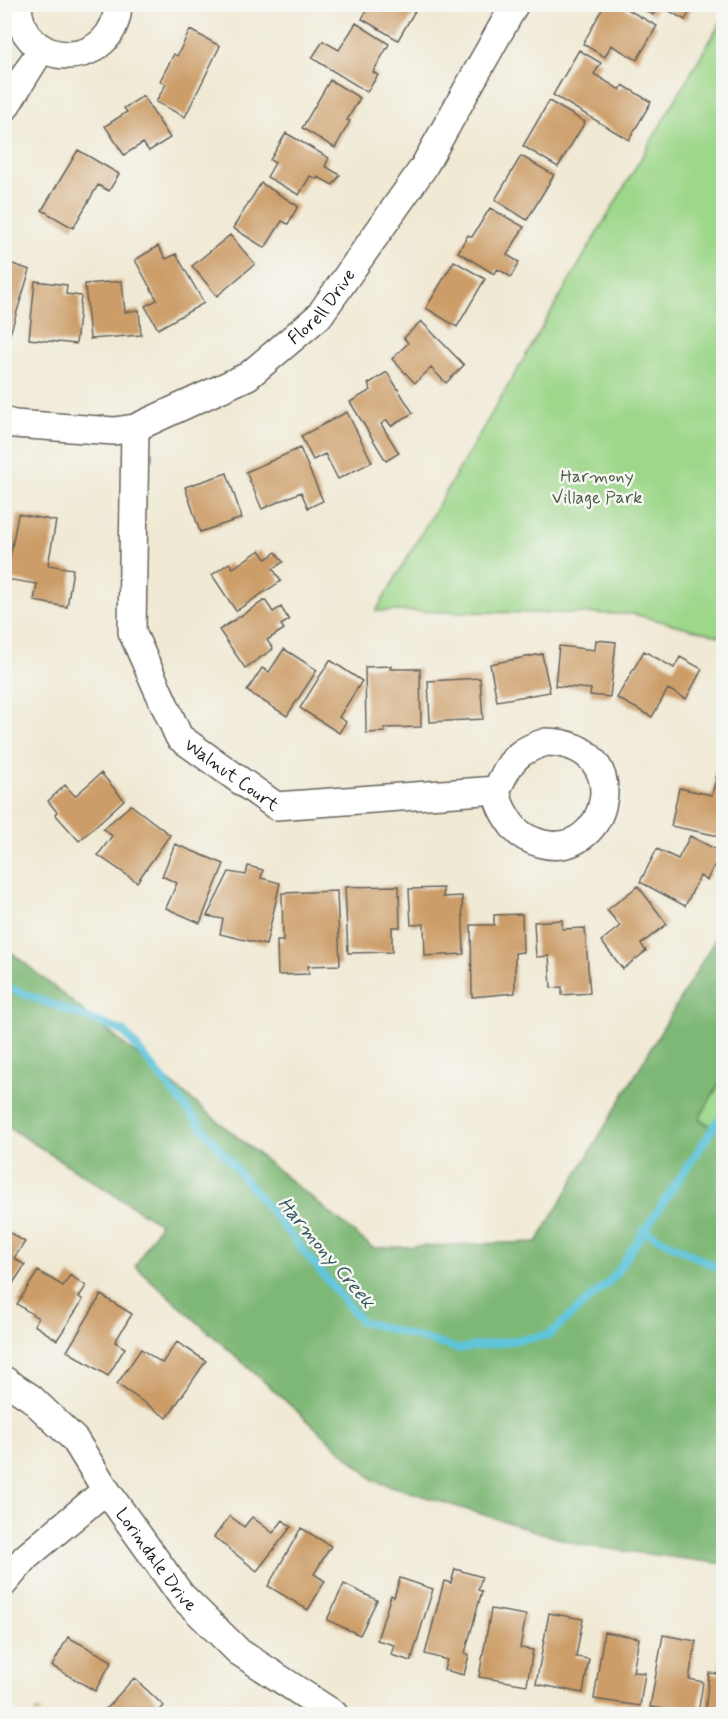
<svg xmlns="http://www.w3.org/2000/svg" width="728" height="1719" font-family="Mynerve,sans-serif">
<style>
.green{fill:#9dd78a;stroke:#5c7a53;stroke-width:1.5}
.forest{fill:#7eb876;stroke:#4d6a49;stroke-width:1.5}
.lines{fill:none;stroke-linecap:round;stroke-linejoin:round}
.stream{stroke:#5ec5db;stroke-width:8}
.building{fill:#cc9d68}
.street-casing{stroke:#66645c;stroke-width:30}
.street{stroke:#fff;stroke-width:27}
.labels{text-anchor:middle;stroke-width:5;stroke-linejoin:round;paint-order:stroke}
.street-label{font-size:18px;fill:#1c1c1c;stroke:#f6f6f2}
.park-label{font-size:18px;fill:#495d42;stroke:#f6f6f2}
.water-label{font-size:20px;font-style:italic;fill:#33575f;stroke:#f6f6f2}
</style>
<rect width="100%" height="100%" fill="#f6f6f2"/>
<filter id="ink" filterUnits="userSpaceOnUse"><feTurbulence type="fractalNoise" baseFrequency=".0167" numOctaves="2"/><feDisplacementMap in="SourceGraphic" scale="12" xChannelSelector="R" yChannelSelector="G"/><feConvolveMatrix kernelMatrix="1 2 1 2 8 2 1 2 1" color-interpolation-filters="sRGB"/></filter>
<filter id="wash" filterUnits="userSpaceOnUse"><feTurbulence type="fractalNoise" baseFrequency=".008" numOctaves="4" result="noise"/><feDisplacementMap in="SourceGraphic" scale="24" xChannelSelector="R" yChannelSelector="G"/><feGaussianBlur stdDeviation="1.35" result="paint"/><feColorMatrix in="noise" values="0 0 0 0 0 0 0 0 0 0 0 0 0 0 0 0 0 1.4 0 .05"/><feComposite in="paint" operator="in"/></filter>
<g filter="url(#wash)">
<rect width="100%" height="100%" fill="#f0e9d4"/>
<path class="green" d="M723 18V637L633 614 376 611Z
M723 1077V1133L699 1119Z"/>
<path class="forest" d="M723 926V1077L699 1119 723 1133V1564L580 1545 375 1481 135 1266 160 1224 5 1125V947L373 1248 537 1242Z"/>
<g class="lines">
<path class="stream" d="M4 986 124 1032 361 1321 459 1349 549 1335 612 1279 724 1112
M643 1230 724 1271"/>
</g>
<g id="blocks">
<path class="building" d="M370 4H419L398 40 362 19Z
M605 4H618L657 26 637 60 611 45 605 57 583 44Z
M635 4H694L685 20 659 5 653 15Z
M356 23 389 44 373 72 378 75 367 92 312 58 323 41 339 50Z
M190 30 220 46 185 117 156 102 166 84 160 81 174 54 177 56Z
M579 50 601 63 594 74 620 90 623 85 651 102 629 140 553 95Z
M330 80 360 98 347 120 350 121 335 148 302 128Z
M143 96 170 138 149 151 143 143 124 155 105 126 127 112 124 108Z
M549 101 585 122 558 167 523 146Z
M286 133 329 158 325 166 340 175 333 185 318 177 317 179 310 176 299 195 267 177 275 163 270 160Z
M78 150 119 174 109 191 98 185 73 228 42 210Z
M521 156 554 175 527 220 495 200Z
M261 183 298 206 288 224 282 221 265 248 233 228Z
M490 208 524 227 507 255 519 262 511 277 498 269 494 274 458 252 468 235 472 237Z
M230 235 255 264 217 296 192 266Z
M158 246 166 259 176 254 204 303 158 329 145 306 157 300 135 260Z
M4 261 30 270 10 334 4 333Z
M454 261 485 279 457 327 426 308Z
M35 281 67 285 66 294 81 296 76 344 29 339Z
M122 281 125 312 139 310 141 335 90 339 85 284Z
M421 321 464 365 446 383 431 368 415 383 392 359 408 343 404 338Z
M387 372 413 413 391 426 387 420 381 424 399 453 386 461 350 402 371 390 368 384Z
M347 412 372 462 338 479 325 454 313 460 301 436Z
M300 448 323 501 308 508 301 492 262 509 246 472Z
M227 473 242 518 200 532 185 487Z
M18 514 56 521 48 565 73 569 67 607 34 601 37 584 6 579Z
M260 550 266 559 276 552 283 562 273 569 281 581 236 611 212 575 229 563 233 568Z
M265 600 273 612 281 607 289 620 281 625 284 629 267 640 273 649 245 668 219 630Z
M596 640 616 642 610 697 590 695 591 689 555 686 559 646 595 650Z
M284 649 317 670 287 716 247 691 262 668 269 672Z
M644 651 674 668 680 657 702 669 686 699 668 689 652 717 617 698Z
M542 654 550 692 497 701 490 664Z
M330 660 362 681 339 717 346 722 339 733 300 708Z
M391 666 390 669H420L421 727 384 728 385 732 366 733 365 667Z
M480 678 483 719 430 722 428 681Z
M718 770 724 772V837L671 826 679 788 712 795Z
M101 773 124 800 79 841 55 814 57 812 48 801 65 785 75 796Z
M131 805 170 835 137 882 98 855 112 836 103 829Z
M690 836 721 852 707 880 700 876 685 906 640 882 657 849 678 859Z
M175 844 224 864 200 923 166 908 177 883 162 876Z
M248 866 263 870 261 878 280 883 266 945 220 934 223 919 207 916 229 872 246 875Z
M399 886 400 927H392V952L348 953 345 887Z
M638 886 667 924 641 944 646 951 623 969 601 941 620 926 607 910Z
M443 888V897L462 896 464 954 425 956 424 924 411 925 409 889Z
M337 891 340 965 308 966 309 974 278 975 277 941H283L282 893Z
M522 914 523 952 515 953V993L472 997 471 925H494V915Z
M562 920V929L585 928 590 993 562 995V987L551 988 549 956 536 957 534 922Z
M4 1229 25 1242 14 1258 25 1265 4 1297Z
M38 1271 63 1286 70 1275 86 1286 79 1297 83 1300 57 1340 34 1325 38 1318 17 1304Z
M101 1295 132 1314 115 1342 125 1348 108 1376 67 1351Z
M177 1342 206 1361 167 1418 117 1384 141 1349 162 1363Z
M230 1516 244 1527 252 1517 273 1533 283 1520 291 1527 257 1571 214 1537Z
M301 1528 331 1546 314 1574 325 1581 308 1610 268 1586Z
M455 1569 482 1577 478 1590 482 1591 465 1653 469 1655 464 1675 444 1670 447 1660 425 1654 444 1581 451 1583Z
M400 1578 433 1589 411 1661 391 1655 394 1645 377 1640 391 1595 394 1597Z
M344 1584 377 1600 360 1635 327 1620Z
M491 1609 526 1615 520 1648 533 1650 527 1685 479 1677Z
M549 1613 583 1619 576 1657 589 1659 583 1693 536 1684Z
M604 1632 639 1638 633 1672 645 1673 640 1706 594 1699Z
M663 1635 696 1641 689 1679 703 1682 698 1714 650 1707Z
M68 1637 112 1661 95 1691 52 1666Z
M722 1642H724V1714H705L709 1673 719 1674Z
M134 1678 164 1706 156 1714H101Z
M37 1709 45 1714H33Z"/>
</g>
</g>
<g filter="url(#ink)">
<use href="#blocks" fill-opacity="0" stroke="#66645c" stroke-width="1.5"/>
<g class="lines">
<defs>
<g id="street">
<path d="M18 4C19 72 116 72 118 4"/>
<path d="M4 109 42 48"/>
<path id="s1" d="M4 421 14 424 114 431 135 428 248 376 319 316 423 168 515 4"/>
<path id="s2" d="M135 428 132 632 179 737 276 806 497 790"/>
<path d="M546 742C637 744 609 859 543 844 532 841 522 837 515 829 507 819 498 805 497 792 497 788 500 783 502 779 512 757 523 749 546 742Z"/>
<path id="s3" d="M4 1380 31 1398 75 1440 106 1490 181 1595 239 1652 334 1714"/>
<path d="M4 1583 26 1557 106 1490"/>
</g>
</defs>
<use href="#street" class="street-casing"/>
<use href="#street" class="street"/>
</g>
</g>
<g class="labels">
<g class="street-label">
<text dy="6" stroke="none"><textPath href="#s1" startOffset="358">Florell Drive</textPath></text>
<text dy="6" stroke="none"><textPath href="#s2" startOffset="384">Walnut Court</textPath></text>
<text dy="6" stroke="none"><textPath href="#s3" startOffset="238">Lorindale Drive</textPath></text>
</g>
<g class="park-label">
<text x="597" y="482">Harmony<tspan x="597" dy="21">Village Park</tspan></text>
</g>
<g class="water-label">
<text transform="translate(327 1252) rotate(50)" y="7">Harmony Creek</text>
</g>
</g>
<rect width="728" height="1719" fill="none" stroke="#f6f6f2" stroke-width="24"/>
</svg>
